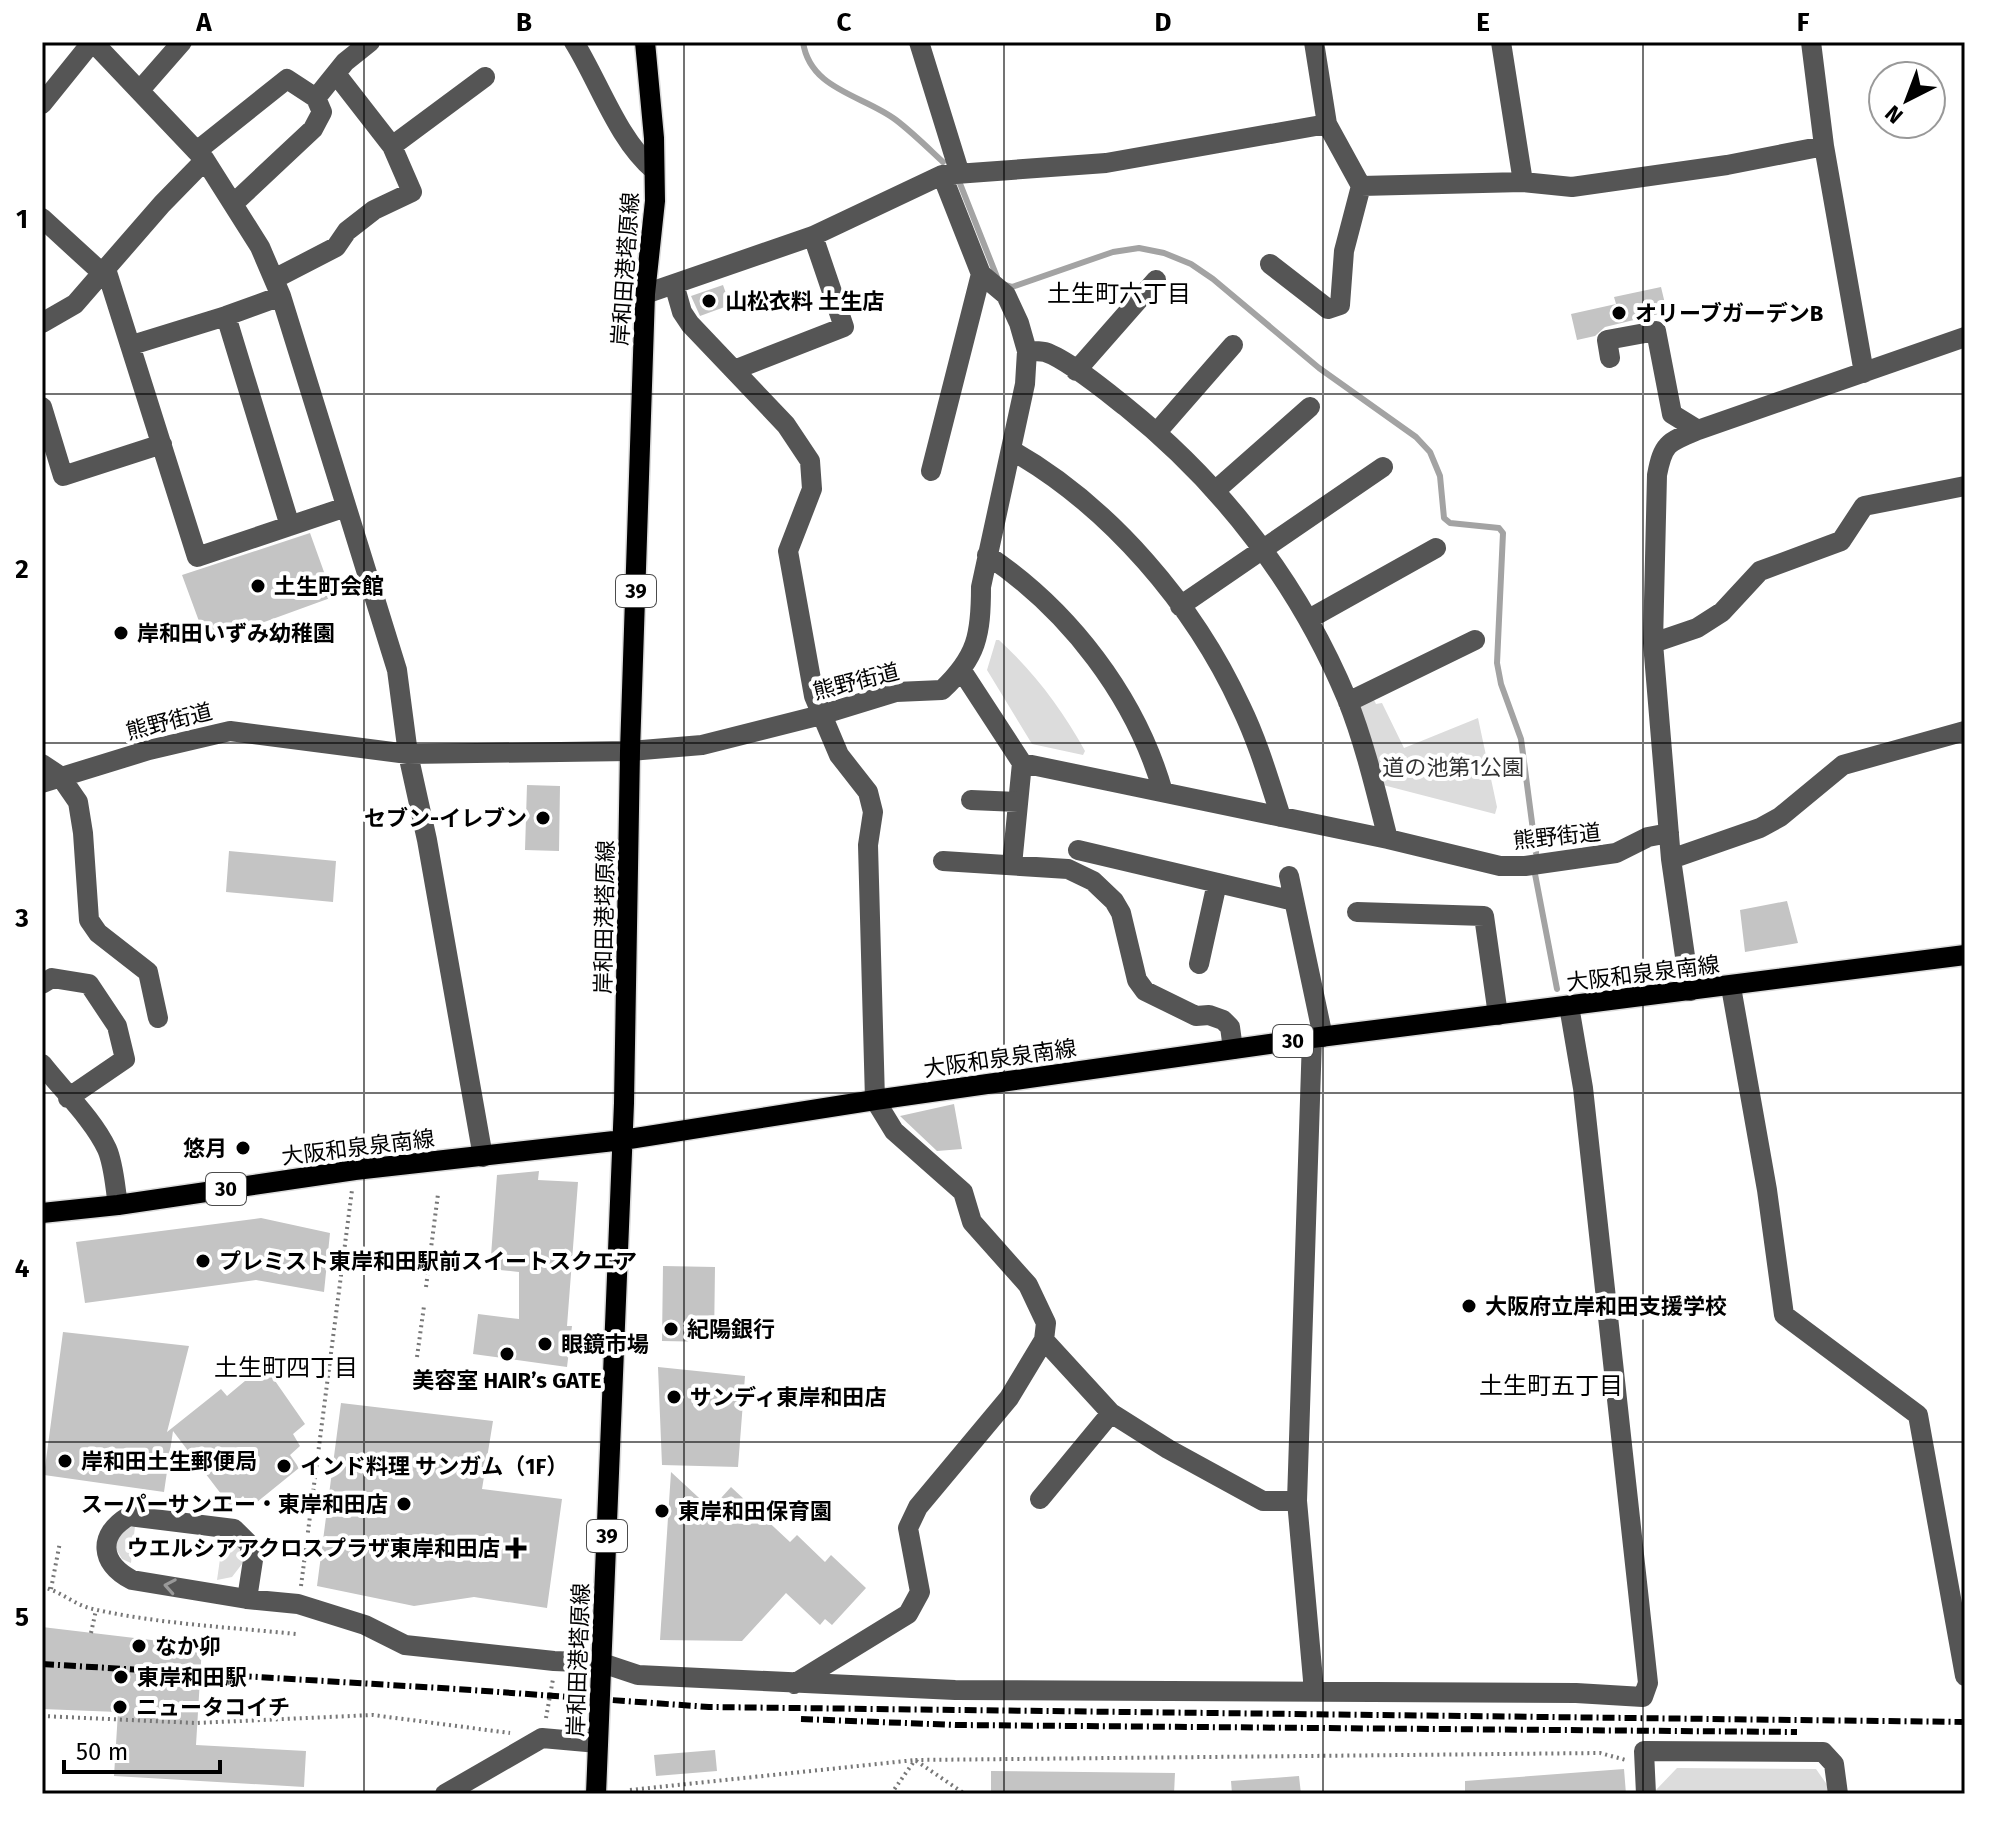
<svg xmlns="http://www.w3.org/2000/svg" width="2007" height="1836" font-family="'Fira Sans','Noto Sans JP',sans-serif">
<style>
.green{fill:#dcdcdc}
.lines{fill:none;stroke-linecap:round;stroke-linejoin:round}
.stream{stroke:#a3a3a3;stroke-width:6}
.building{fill:#c4c4c4}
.major-casing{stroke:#dbdbdb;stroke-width:23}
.path{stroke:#777;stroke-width:4;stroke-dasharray:2 4;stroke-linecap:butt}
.minor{stroke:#555;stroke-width:20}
.major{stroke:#000;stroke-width:20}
.rail{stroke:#000;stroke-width:6;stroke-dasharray:12 4 2 4;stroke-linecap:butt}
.oneway{stroke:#999}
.grid{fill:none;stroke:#000;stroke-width:2;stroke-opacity:0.55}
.poi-dot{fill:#000;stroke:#fff;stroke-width:3}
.labels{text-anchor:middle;stroke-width:8;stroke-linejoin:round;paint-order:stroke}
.shield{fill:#fff;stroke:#4c4c4c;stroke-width:2}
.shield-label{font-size:20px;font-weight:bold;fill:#000}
.street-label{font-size:22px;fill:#000;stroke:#fff}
.poi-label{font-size:22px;font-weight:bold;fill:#000;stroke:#fff;text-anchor:start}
.park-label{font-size:22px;fill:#333;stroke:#fff}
.neighbourhood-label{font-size:24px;fill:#000;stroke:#fff}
.neatline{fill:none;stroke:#000;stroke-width:3}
.grid-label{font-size:26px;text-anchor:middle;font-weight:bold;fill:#000}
</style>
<rect width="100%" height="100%" fill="#fff"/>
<path class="green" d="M996 640H999C1034 672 1062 709 1085 751L1083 755 1032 744 987 670Z
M1372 696 1376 704 1382 703 1404 748 1478 718 1497 807 1495 814 1383 785 1360 710 1363 701Z
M135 1526 131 1563 122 1559 115 1547C118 1535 122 1529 135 1526Z
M223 1538C236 1540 244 1551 242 1564L232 1577 217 1580Z
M1677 1768 1816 1769 1828 1786 1830 1794H1655V1791Z"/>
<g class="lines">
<path class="stream" d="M803 42C810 90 863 95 896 120 913 133 928 148 943 162
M959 181 997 277
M1005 285 1012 287 1113 252 1139 248 1164 253 1191 264 1213 279 1319 368 1416 437 1430 452 1440 476 1444 518 1450 523 1499 528 1503 533 1497 663 1501 684 1521 739 1536 853
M1535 874 1557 989"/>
</g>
<path class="building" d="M723 285 730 305 700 316 691 296Z
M1661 287 1667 312 1605 327 1595 336 1577 340 1571 314 1616 304 1614 297Z
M310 533 333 597 207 643 182 575Z
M527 785 560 786 559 851 525 850Z
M229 851 336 861 333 902 226 892Z
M1787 901 1798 943 1745 952 1740 910Z
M954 1104 962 1149 937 1151 900 1116Z
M539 1171 538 1180 578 1182 567 1326H572L567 1367 473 1354 478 1314 519 1319V1272L490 1269 497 1175Z
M261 1218 330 1233 324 1292 256 1280 85 1303 76 1242Z
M663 1266 715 1267 714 1342 662 1341Z
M63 1332 189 1346 167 1432 221 1389 227 1396 264 1365 305 1424 293 1434 300 1446 290 1455 299 1468 251 1507 243 1496 231 1507 173 1431 164 1492 44 1475Z
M658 1367 745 1376 738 1467 662 1465Z
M341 1403 493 1421 482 1489 562 1499 547 1608 474 1597 414 1606 317 1586Z
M671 1472 711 1509 731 1487 790 1542 797 1535 825 1562 831 1555 866 1588 832 1625 825 1619 820 1625 786 1593 742 1641 660 1640Z
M42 1627 202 1646 196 1745 306 1751 304 1787 114 1776 118 1712 42 1709Z
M715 1750 717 1771 656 1776 654 1755Z
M1624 1769 1626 1794H1465V1781Z
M991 1771 1175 1773 1174 1794H991Z
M1299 1776 1301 1794H1232L1231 1781Z"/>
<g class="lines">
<defs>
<path id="major" d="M42 1213 118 1205 355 1170 623 1140 875 1100 1312 1038 1965 955
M596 1794 624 1103 630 751 645 294 655 201 654 138 645 42"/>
</defs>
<use href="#major" class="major-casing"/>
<path class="path" d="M426 1287 438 1194
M417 1357 424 1306
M301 1586 352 1190
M42 1587C61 1591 74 1605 93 1609 159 1624 228 1627 296 1634
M51 1589 60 1542
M91 1633 96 1610
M42 1716 196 1723 373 1715 510 1733
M546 1718 553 1679
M630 1790 915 1760 965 1794
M891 1794 915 1760 1600 1753 1626 1760"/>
<path class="minor" d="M93 42 205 160 260 247 281 296 397 670 408 754 427 840 483 1157
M574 42C599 82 618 140 654 170
M919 42 959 171
M1314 42 1327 124 1361 186 1523 182 1572 187 1727 165 1824 146
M1501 42 1523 182
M1811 42 1824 146 1864 373
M140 90 182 42
M42 104 92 42
M392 146 485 77
M198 150 287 79 316 98 345 62 370 42
M942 175 1106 163 1327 124
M233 204 313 129 322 112 316 98
M42 218 102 273
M1270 264 1328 309 1340 305 1344 251 1361 186
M106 269 197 557 346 507
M274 279 336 247 347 231 374 210 412 192 392 146 336 74
M674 284 682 312 690 324 786 425 810 461 812 489 788 551 814 696 839 755 868 792 873 812 868 845 875 1100 894 1131 963 1192 972 1222 1028 1285 1046 1323 1044 1340 1009 1398 918 1507 908 1528 920 1592 908 1614 794 1684
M226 316 290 526
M42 323 75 304 162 204 205 160
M132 345 226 316 281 296
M1027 351C1033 351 1040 351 1045 352 1067 359 1107 392 1126 407 1223 485 1299 584 1347 699 1365 744 1376 792 1388 839
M1610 358 1607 340 1656 331 1672 414 1698 430
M734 370 844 327 813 236
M1076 371 1156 280
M42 407 63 476 162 444
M1157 432 1233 345
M1011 450C1110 506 1194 605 1241 707 1258 742 1269 780 1281 817
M931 471 981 274
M1216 490 1310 407
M987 555C1069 610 1136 697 1163 792
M1180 606 1383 467
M1309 619 1436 548
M1653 643 1697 628 1722 612 1760 571 1841 541 1864 506 1965 486
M962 671 1022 763 1388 839 1500 866H1525L1616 853 1648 837 1669 833
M1348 702 1475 640
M42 764 60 776 78 802 83 833 89 920 98 933 148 972 158 1018
M42 783 149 750 230 731 408 754 630 751 702 745 821 715 896 692 942 690C977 657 981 635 981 587L1025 384 1027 351 1019 323 1006 295 981 274 942 175 813 236 645 294
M971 800 1018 802
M1078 850 1294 901
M1671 859 1760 828 1780 817 1843 765 1965 731
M943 861 1068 869 1093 881 1114 901 1121 913 1137 980 1145 991 1196 1016 1209 1015 1223 1020 1230 1027 1233 1049
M1012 865 1022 763
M1289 876 1323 1037
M1357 912 1484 916 1498 1015
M1199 964 1217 883
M42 984 52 978 89 984 117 1026 125 1059 68 1098
M1731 987 1767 1190 1784 1315 1918 1415 1965 1676
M1690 991 1671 859 1653 643 1657 475C1663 443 1668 442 1698 430L1965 337
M1312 1038 1297 1501 1314 1691
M42 1064C63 1091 93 1119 107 1149 114 1165 115 1187 118 1205
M1044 1340 1111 1413 1168 1449 1263 1501H1297
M1040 1499 1111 1413
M247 1599 253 1560 249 1544 234 1529 129 1516C97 1535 100 1563 132 1580L247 1599 298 1604 365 1625 405 1645 554 1661 602 1663 638 1675 955 1690 1576 1693 1643 1697 1648 1683 1583 1088 1569 1006
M445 1794 542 1738 598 1743
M1646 1794 1644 1751 1823 1752 1834 1764 1838 1794"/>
<use href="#major" class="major"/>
<path class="rail" d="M42 1664 457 1689 709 1707 1965 1722
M801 1719 956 1725 1797 1732"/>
</g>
<defs><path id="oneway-chevron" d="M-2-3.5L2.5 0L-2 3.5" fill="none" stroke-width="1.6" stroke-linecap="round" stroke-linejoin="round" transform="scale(2)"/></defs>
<use class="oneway" href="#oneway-chevron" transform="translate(170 1586) rotate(-170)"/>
<path class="grid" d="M364 42V1794M684 42V1794M1004 42V1794M1323 42V1794M1643 42V1794M42 394H1965M42 743H1965M42 1093H1965M42 1442H1965"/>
<g class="poi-dot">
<circle cx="709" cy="301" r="8"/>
<circle cx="1619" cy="313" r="8"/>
<circle cx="258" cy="586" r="8"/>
<circle cx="121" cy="633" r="8"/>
<circle cx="543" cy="818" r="8"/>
<circle cx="243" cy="1148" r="8"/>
<circle cx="203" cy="1261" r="8"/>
<circle cx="1469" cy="1306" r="8"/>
<circle cx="671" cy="1329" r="8"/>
<circle cx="545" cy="1344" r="8"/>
<circle cx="507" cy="1354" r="8"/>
<circle cx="674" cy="1397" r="8"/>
<circle cx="65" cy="1461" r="8"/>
<circle cx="284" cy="1466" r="8"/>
<circle cx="404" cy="1504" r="8"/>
<circle cx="662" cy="1511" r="8"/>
<path d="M512 1536h8v8h8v8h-8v8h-8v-8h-8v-8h8z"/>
<circle cx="139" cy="1646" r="8"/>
<circle cx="121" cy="1677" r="8"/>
<circle cx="120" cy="1707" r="8"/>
</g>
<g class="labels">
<g class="shield">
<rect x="616" y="575" width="40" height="32" rx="6"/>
<rect x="1273" y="1025" width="40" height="32" rx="6"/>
<rect x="206" y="1173" width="40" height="32" rx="6"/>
<rect x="587" y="1520" width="40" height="32" rx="6"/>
</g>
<g class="shield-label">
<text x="636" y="598">39</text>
<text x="1293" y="1048">30</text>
<text x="226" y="1196">30</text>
<text x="607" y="1543">39</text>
</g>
<g class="street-label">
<text transform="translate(625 269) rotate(-86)" y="8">岸和田港塔原線</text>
<text transform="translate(856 681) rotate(-14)" y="8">熊野街道</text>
<text transform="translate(169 721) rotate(-14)" y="8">熊野街道</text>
<text transform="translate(1557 836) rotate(-6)" y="8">熊野街道</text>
<text transform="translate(604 917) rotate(-89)" y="8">岸和田港塔原線</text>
<text transform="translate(1643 973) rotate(-7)" y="8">大阪和泉泉南線</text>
<text transform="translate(1000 1058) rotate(-8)" y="8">大阪和泉泉南線</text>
<text transform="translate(358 1147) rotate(-7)" y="8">大阪和泉泉南線</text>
<text transform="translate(578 1660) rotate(-88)" y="8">岸和田港塔原線</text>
</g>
<g class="poi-label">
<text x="725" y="309">山松衣料 土生店</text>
<text x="1635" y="321">オリーブガーデンB</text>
<text x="274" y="594">土生町会館</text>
<text x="137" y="641">岸和田いずみ幼稚園</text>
<text x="527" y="826" text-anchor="end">セブン-イレブン</text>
<text x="227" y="1156" text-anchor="end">悠月</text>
<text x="219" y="1269">プレミスト東岸和田駅前スイートスクエア</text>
<text x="1485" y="1314">大阪府立岸和田支援学校</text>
<text x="687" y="1337">紀陽銀行</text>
<text x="561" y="1352">眼鏡市場</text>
<text x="507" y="1388" text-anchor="middle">美容室 HAIR’s GATE</text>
<text x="690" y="1405">サンディ東岸和田店</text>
<text x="81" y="1469">岸和田土生郵便局</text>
<text x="300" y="1474">インド料理 サンガム（1F）</text>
<text x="388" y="1512" text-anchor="end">スーパーサンエー・東岸和田店</text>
<text x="678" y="1519">東岸和田保育園</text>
<text x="500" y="1556" text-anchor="end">ウエルシアアクロスプラザ東岸和田店</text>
<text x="155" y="1654">なか卯</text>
<text x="137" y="1685">東岸和田駅</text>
<text x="136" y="1715">ニュータコイチ</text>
</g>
<g class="park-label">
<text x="1453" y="775">道の池第1公園</text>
</g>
<g class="neighbourhood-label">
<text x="1119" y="302">土生町六丁目</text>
<text x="286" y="1376">土生町四丁目</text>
<text x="1551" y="1394">土生町五丁目</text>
</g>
</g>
<rect width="2007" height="1836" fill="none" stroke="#ffffff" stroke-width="88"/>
<g transform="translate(1907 100) rotate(222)"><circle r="38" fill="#ffffff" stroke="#999999" stroke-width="2"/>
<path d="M0-6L14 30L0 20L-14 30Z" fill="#000000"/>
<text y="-12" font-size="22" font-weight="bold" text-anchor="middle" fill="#000000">N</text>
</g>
<path d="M64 1760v12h156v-12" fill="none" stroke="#000000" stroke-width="4"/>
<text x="76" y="1760" font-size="24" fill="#000000" stroke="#ffffff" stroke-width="6" paint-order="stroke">50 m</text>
<rect x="44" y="44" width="1919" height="1748" class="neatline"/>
<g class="grid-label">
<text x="204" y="31">A</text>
<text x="524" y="31">B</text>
<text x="844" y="31">C</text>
<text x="1163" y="31">D</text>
<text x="1483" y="31">E</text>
<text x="1803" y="31">F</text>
<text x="22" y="228">1</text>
<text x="22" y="578">2</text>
<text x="22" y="927">3</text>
<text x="22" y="1277">4</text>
<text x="22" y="1626">5</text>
</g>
</svg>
